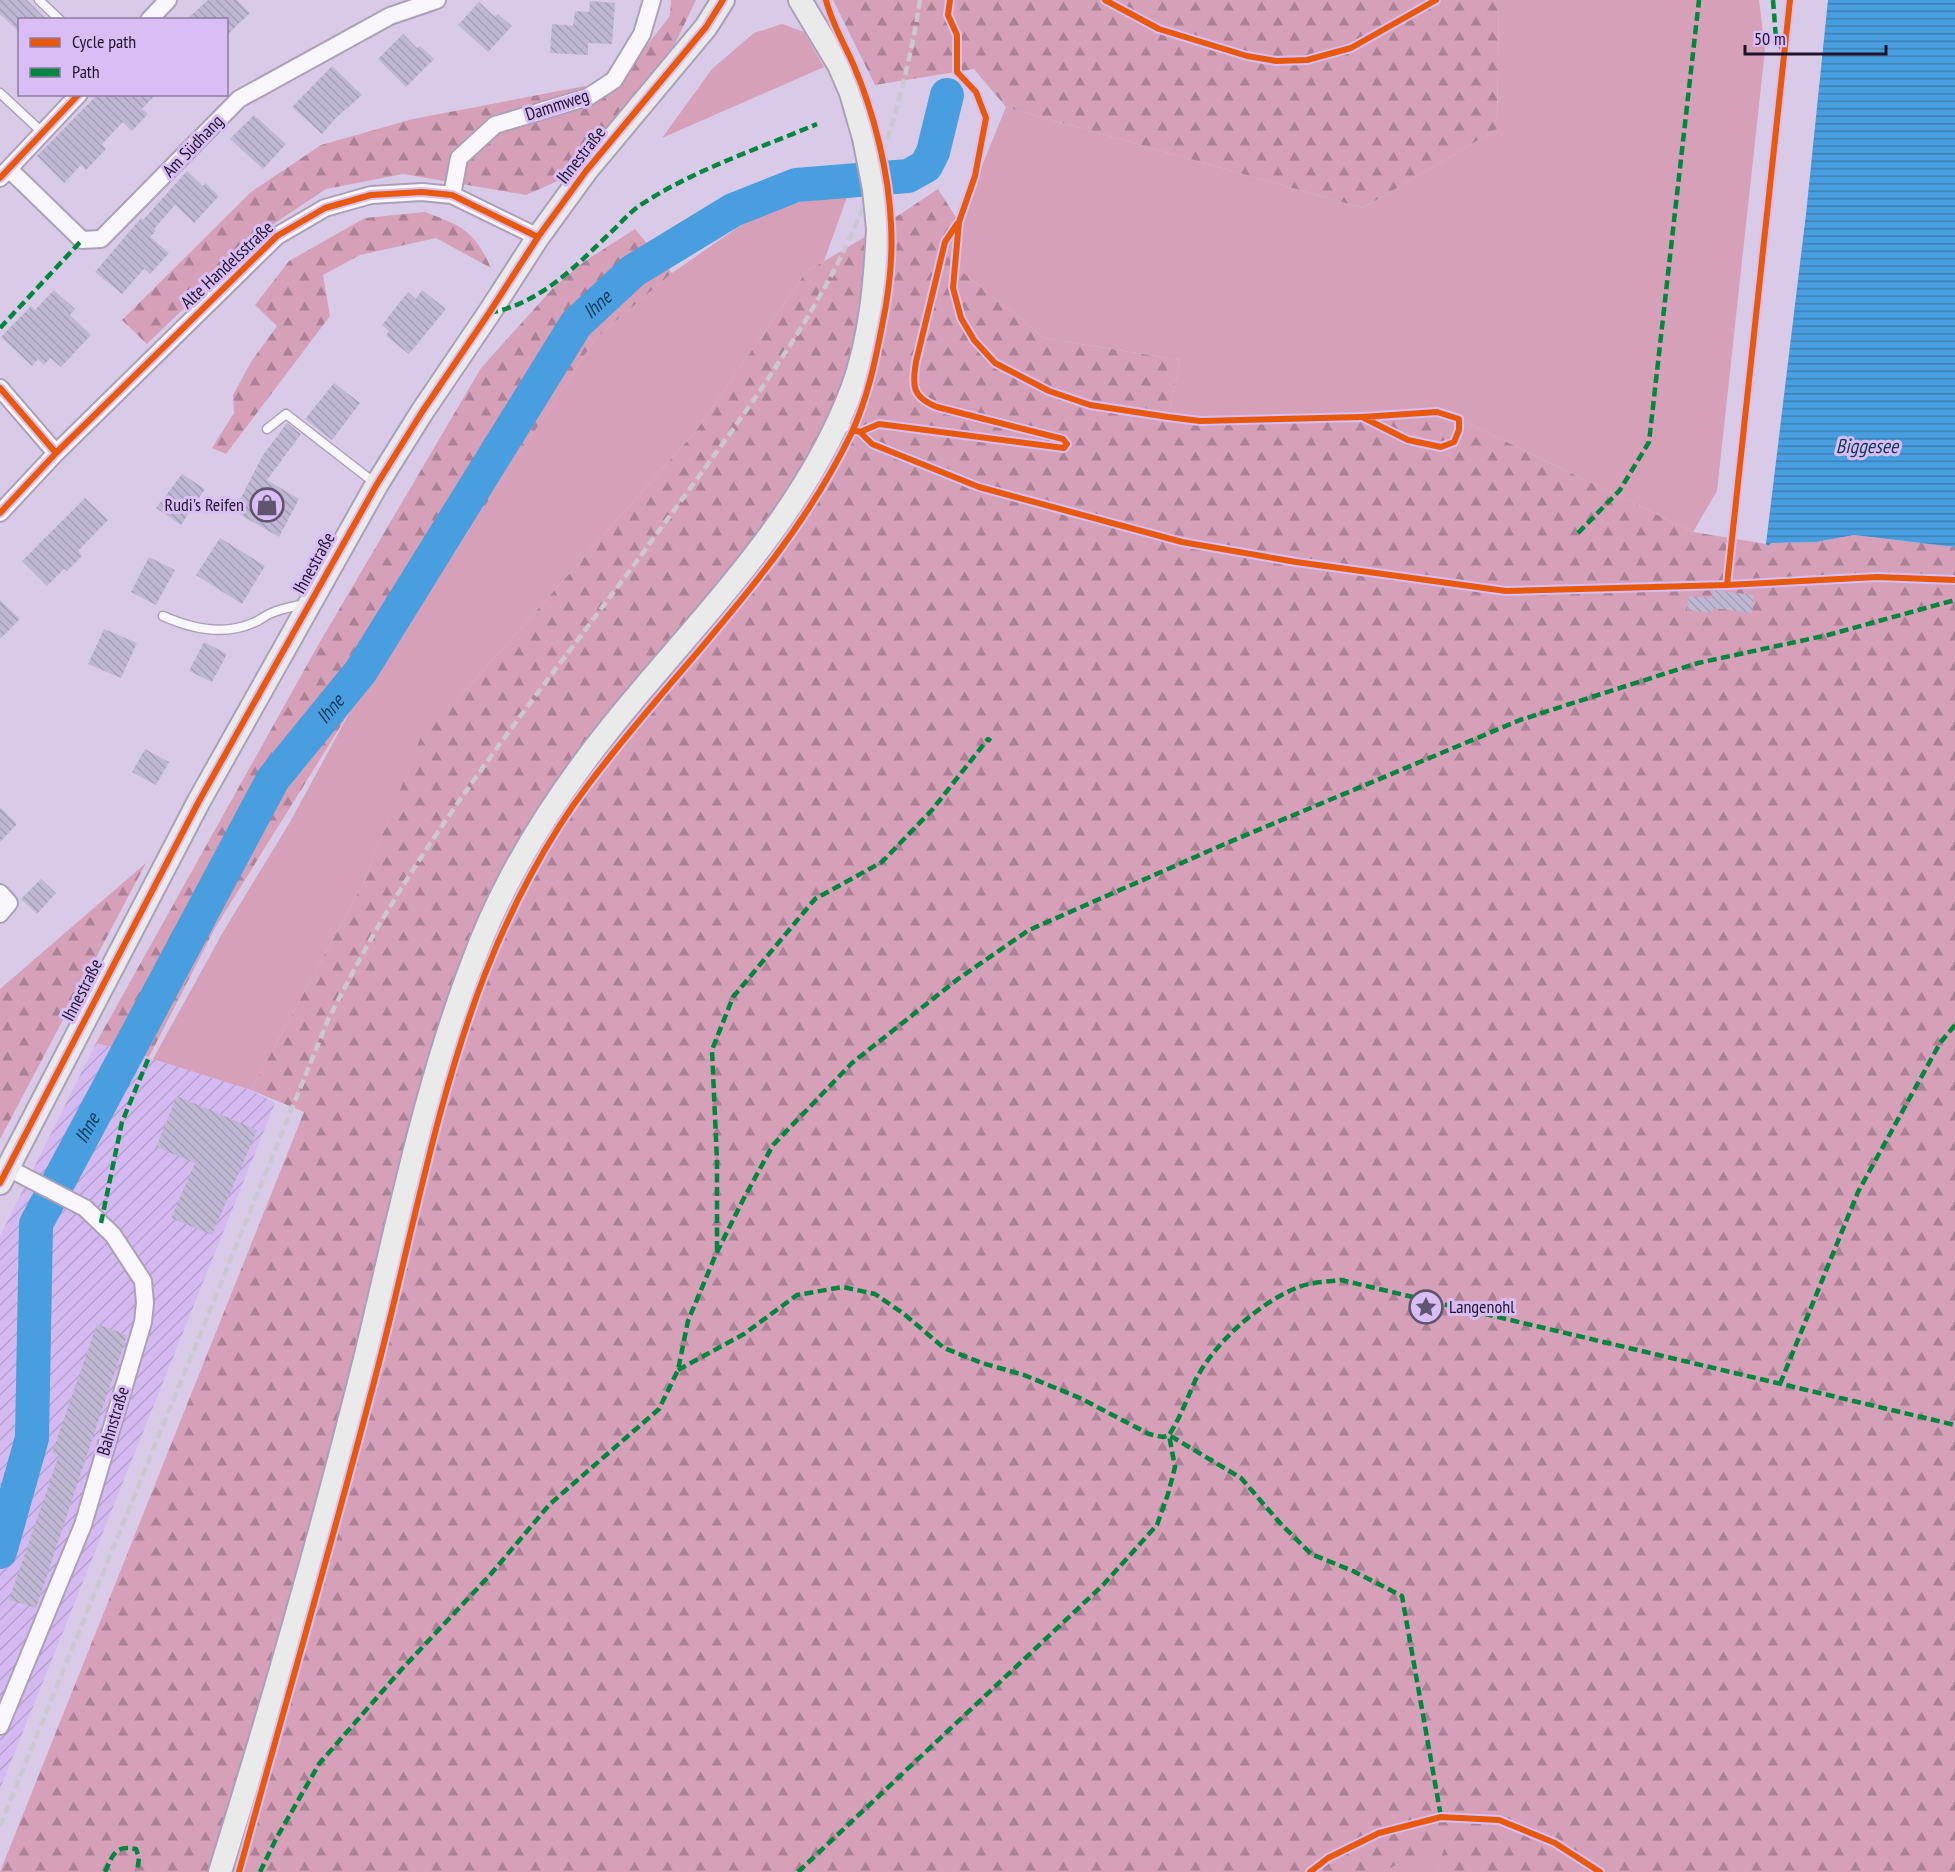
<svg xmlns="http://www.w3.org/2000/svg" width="1955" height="1872" font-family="'PT Sans Narrow',sans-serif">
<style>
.industrial{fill:url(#industrial-furrows)}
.green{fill:#d5a0b8}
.forest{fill:url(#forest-firs)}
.water{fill:url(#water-rules)}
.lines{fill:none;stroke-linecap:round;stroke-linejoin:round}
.river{stroke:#489edf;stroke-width:34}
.building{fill:url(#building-back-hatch)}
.lane-casing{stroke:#aca0b9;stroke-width:11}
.street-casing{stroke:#aca0b9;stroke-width:20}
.secondary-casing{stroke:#aca0b9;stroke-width:26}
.path{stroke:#d3cfd8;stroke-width:4;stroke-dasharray:1.5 4.5;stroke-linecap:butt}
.lane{stroke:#f9f7fc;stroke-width:8}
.street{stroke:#f9f7fc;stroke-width:16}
.secondary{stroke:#eaeaea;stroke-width:22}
.rail{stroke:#ccc8d1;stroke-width:4.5;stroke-dasharray:9 4.5;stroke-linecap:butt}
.secondary-bridge-casing{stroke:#aca0b9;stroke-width:26;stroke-linecap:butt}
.secondary-bridge{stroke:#eaeaea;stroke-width:22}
.quiet{stroke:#00873e;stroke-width:4.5;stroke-dasharray:9 4.5;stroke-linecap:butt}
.cycleway-casing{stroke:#d8bef5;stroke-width:10}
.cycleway{stroke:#e8590c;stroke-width:6}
.labels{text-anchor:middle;stroke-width:6;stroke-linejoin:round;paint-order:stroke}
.street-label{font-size:18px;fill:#20142d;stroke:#d8bef5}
.poi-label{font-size:18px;fill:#20142d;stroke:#d8bef5;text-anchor:end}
.water-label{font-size:20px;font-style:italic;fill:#0e395a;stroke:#d8bef5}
</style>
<defs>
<pattern id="industrial-furrows" width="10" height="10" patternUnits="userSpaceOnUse" patternTransform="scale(1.5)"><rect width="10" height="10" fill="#d5baf1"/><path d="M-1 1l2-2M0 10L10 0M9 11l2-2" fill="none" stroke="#b79fcf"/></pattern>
<pattern id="forest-firs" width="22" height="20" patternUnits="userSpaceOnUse" patternTransform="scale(1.5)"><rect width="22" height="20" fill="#d5a0b8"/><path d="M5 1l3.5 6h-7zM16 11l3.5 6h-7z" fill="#ac8196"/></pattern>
<pattern id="water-rules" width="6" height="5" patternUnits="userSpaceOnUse" patternTransform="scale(1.5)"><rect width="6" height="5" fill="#489edf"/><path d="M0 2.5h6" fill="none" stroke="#3c80b5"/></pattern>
<pattern id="building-back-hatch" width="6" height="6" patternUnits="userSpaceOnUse" patternTransform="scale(1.5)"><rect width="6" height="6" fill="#bfb8d2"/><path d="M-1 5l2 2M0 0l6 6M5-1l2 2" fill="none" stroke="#a49db5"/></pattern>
</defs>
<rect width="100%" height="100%" fill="#d9cbe8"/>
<path class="industrial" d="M96 1043 153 1059 251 1090 275 1103 0 1789V1236Z"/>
<path class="green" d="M1499 0H1759L1765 50 1717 491 1693 532 1459 419 1437 412 1361 417 1200 421 1168 417 1180 360 1044 338 955 266 959 222 1006 107 1363 208 1497 129Z
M782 24 804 32 824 67 662 138 712 69 754 33Z
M823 194 847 197 824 261 806 272 696 431 458 699 424 730 363 884 251 1090 153 1059 223 932 290 822 352 708 596 338 672 273 750 219Z
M1447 1842 1436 1872H1381Z"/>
<path class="forest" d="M671 0H696L669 56 567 177 526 195 403 174 326 189 266 229 147 344 122 320 251 192 321 145 413 119 585 86 589 102 617 83 670 16Z
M833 0H1499L1497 129 1363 208 1006 107 974 69 875 85Z
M938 189 959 222 955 266 1044 338 1180 360 1168 417 1200 421 1361 417 1437 412 1459 419 1693 532 1766 544 1768 546 1771 543 1816 542 1854 535 1955 547V1872H1436L1446 1843 1381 1872H0L304 1112 251 1090 363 884 424 729 458 699 696 431 806 272 878 229Z
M425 212C463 227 473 229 491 268L436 238 360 255 323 275 330 316 226 454 212 448 234 413 233 395 251 362 277 326 255 305 289 261 365 218Z
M635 229 672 273 596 338 352 708 215 928 149 1057 96 1043 317 647 481 368 554 287 585 261Z
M146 863 0 1139V989Z"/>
<path class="water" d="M1828 0H1955V547L1854 535 1816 542 1771 543 1768 546 1766 544 1806 214Z"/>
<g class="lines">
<path class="river" id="s1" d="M0 1552 32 1438 36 1224 273 779 361 671 576 324 633 271 733 210 796 185 908 176 926 166 933 152 947 95"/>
</g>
<path class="building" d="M0 0H27L47 20H20V33L0 14Z
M208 0H237L250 13 226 36V20H186Z
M590 1 615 3 612 44 588 43V55L550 53 552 24 573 26 575 11 589 12Z
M479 2 495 17 498 14 512 26 488 52 458 25Z
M403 34 417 48 420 46 434 59 406 87 378 59Z
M332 66 362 95 337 117 322 134 292 107Z
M98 94H156L142 109 148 114 132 131 123 122 102 144 106 149 86 170 81 165 64 183 37 156Z
M254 115 286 144 263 169 230 139Z
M187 171 203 186 205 183 219 196 194 223 175 205 154 229 156 231 150 237 169 253 150 274 144 269 122 294 95 272 141 218 143 220Z
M54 290 75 309 70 315 91 335 61 367 50 358 44 365 38 359 32 366 1 337 31 306 35 310Z
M422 290 446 309 409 354 386 336 389 331 382 325 408 292 416 299Z
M334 383 360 403 332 440 305 419Z
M287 423 301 434 267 480 299 499 279 537 234 511 263 455Z
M182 474 205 489 181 525 156 508Z
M85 498 108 520 78 551 82 556 67 571 64 569 47 586 22 561Z
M220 538 265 566 242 604 196 575Z
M149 557 175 570 156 605 131 592Z
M1713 590 1754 595 1752 613 1713 608 1712 613 1687 610 1689 596 1712 598Z
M0 600 20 619 0 639Z
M104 629 137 643 121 678 88 664Z
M204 642 227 654 212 682 189 671Z
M145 749 169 762 156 785 132 772Z
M0 807 17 824 0 842Z
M41 879 56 893 37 914 21 899Z
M177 1096 257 1130 212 1235 171 1218 195 1163 156 1147Z
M97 1324 127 1335 36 1608 9 1600 59 1455 52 1453Z"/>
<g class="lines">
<defs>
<path id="lane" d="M39 0 60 20
M0 93 43 133
M838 424 860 432 872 444 979 487
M267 429 286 414 376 484
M163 616C192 629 223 636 253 623 261 620 267 614 274 612 284 608 295 606 306 604"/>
<path id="street" d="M149 20 168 0
M9 169 82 240 101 239 239 99 390 16 437 0
M0 178 79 94
M452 195 459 158 495 125 588 97 614 80 642 34 652 0
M0 388 56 453
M0 513 56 453 277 236 325 208 371 195 422 192 452 195 538 237
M0 893 9 903 0 914
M0 1726 83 1525 143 1322 145 1303 143 1281 113 1235 85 1208 8 1168"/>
<path id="secondary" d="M800 0 839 65 851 93 864 138
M0 1183 199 801 377 484 422 412 489 313 538 237 586 171 706 27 723 0
M220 1872C273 1702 322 1531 365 1359 399 1218 427 1075 481 941 513 862 559 792 612 726 699 618 802 521 852 389 871 337 875 283 878 229"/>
</defs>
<use href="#lane" class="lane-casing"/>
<use href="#street" class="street-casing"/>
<use href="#secondary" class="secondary-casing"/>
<path class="path" d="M1785 53 1790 0
M20 891 39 870"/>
<use href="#lane" class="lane"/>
<use href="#street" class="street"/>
<use href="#secondary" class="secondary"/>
<path class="rail" d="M0 1826 328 1020C347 983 366 946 388 910 464 784 558 668 645 550 708 463 778 373 830 278 874 196 906 92 920 0"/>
<defs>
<path id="secondary-bridge" d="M864 138 874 189 878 229"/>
</defs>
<use href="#secondary-bridge" class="secondary-bridge-casing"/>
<use href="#secondary-bridge" class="secondary-bridge"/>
<path class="quiet" d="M1773 0 1776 39 1784 52
M489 313C539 304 574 268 609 234 619 225 628 214 639 206 693 170 758 149 817 124
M0 328 82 240
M1578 533 1620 490 1649 442 1699 0
M101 1223 122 1122 149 1057
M717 1250V1161L712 1050 733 997 815 899 882 862 932 810 988 739 991 741
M678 1370 744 1334 797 1295 843 1287 875 1294 904 1314 944 1348 982 1363 1024 1375 1080 1398 1149 1434 1163 1437 1169 1435 1241 1478 1280 1523 1311 1554 1353 1571 1402 1596 1441 1817
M1780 1384 1858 1192 1940 1043 1955 1025
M105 1872C113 1855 114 1845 136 1849L139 1858 137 1872
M260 1872 276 1839 319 1764 401 1670 490 1575 550 1504 659 1409 678 1370 688 1321 716 1254 744 1198 773 1145 852 1063 958 979 1029 930 1227 843 1520 720 1698 663 1828 635 1955 600
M798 1872 1103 1585 1157 1525 1168 1494 1175 1467 1169 1435C1181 1416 1186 1401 1195 1381 1214 1343 1258 1304 1296 1288 1309 1282 1327 1282 1341 1280L1955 1425"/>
<defs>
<path id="cycleway" d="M950 0 948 15 957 35V72L976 92 986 118 975 176 959 222 953 288 961 318 974 340 995 363 1049 391 1090 405 1168 417 1200 421 1361 417H1362L1437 412 1459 419V430L1454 442 1441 447 1408 440 1362 417
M1105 0 1159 29 1247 56 1276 61 1307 60 1351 48 1436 0
M0 178 79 94
M0 388 56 453
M853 430 860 432 872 444 979 487 1182 542 1296 562 1506 591 1727 585 1877 577 1955 580
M860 432 879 424 1064 448 1067 444 1063 439 937 407C912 397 912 386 916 362L945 242 957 224
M0 513 56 453 277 236 325 208 371 195 422 192 452 195 538 237
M1727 585 1790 0
M0 1183 199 801 377 484 422 412 489 313 538 237 586 171 706 27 723 0
M239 1872C286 1701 336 1530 380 1359 413 1230 437 1098 485 974 510 910 546 840 588 785 675 669 787 567 851 434 867 400 875 363 882 326 889 293 893 258 891 224 889 173 874 113 854 66 844 43 832 24 826 0
M1310 1872 1328 1858 1379 1833 1441 1817 1499 1820 1555 1843 1600 1872"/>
</defs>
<use href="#cycleway" class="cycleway-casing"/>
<use href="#cycleway" class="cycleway"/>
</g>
<defs>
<symbol id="shop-ring" viewBox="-11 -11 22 22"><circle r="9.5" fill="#d8bef5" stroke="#61546e" stroke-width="1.5"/><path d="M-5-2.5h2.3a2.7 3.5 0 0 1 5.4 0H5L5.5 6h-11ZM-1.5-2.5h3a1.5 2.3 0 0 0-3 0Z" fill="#61546e"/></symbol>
<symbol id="sight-ring" viewBox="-11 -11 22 22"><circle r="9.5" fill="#d8bef5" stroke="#61546e" stroke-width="1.5"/><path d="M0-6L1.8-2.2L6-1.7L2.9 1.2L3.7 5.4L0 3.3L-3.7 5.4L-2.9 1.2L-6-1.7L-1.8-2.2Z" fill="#61546e"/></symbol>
</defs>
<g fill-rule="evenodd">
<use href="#shop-ring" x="248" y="486" width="38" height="38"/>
<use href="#sight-ring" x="1407" y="1288" width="38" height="38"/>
</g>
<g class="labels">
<g class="street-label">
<text transform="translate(557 105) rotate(-18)" y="6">Dammweg</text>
<text transform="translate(193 146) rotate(-46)" y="6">Am Südhang</text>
<text transform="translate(581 155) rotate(-52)" y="6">Ihnestraße</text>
<text transform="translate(227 265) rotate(-43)" y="6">Alte Handelsstraße</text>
<text transform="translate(314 563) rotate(-61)" y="6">Ihnestraße</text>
<text transform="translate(82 990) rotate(-63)" y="6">Ihnestraße</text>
<text transform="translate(113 1421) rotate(-73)" y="6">Bahnstraße</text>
</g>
<g class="poi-label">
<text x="244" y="511">Rudi's Reifen</text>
<text x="1449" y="1313" text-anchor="start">Langenohl</text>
</g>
<g class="water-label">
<text dy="7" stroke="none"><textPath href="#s1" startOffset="1413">Ihne</textPath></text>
<text x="1867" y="453">Biggesee</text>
<text dy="7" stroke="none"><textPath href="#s1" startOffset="927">Ihne</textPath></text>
<text dy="7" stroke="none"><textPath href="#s1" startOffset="441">Ihne</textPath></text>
</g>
</g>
<rect x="18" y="18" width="210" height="78" fill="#d8bef5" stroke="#8e7aa5" stroke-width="1.5"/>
<rect x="30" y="38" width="30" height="9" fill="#e8590c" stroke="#8e7aa5" stroke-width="1.5"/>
<text x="72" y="48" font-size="18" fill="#20142d">Cycle path</text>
<rect x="30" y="68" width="30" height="9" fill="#00873e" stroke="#8e7aa5" stroke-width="1.5"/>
<text x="72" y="78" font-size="18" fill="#20142d">Path</text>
<path d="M1745 45v9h141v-9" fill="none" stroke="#20142d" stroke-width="3"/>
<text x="1754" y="45" font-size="18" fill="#20142d" stroke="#d8bef5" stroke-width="4.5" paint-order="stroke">50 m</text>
</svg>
